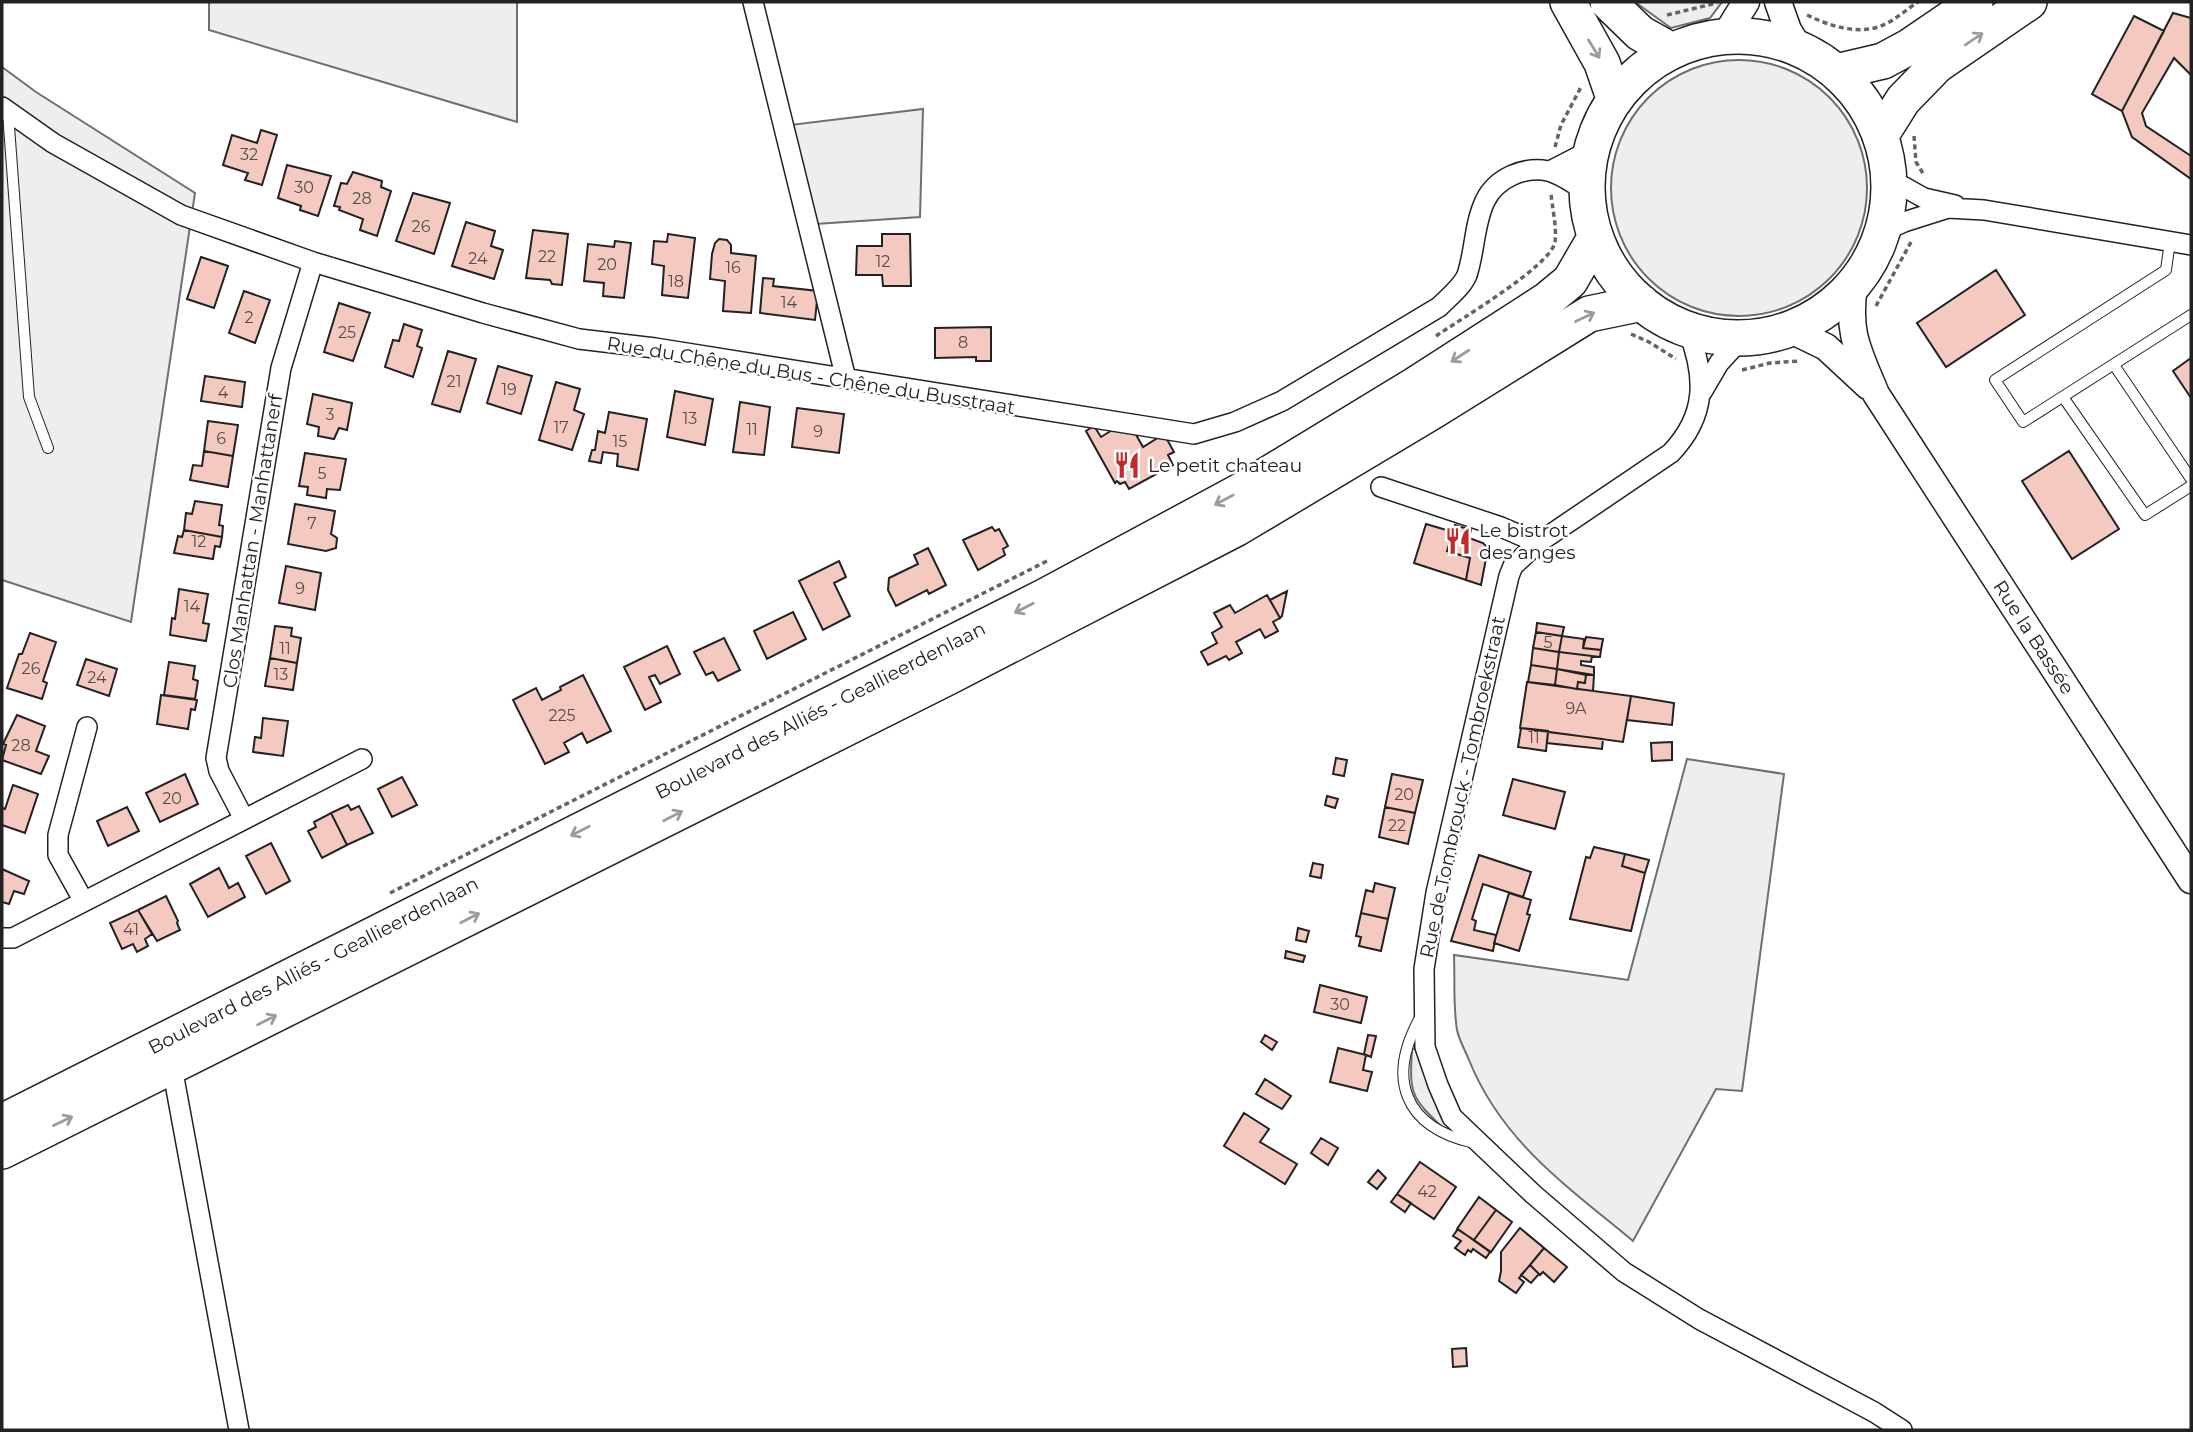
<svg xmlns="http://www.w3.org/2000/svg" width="2193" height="1432" font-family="Montserrat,sans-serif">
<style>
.green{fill:#eee;stroke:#6f6f6f;stroke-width:2}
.building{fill:#f3c9c0;stroke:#222;stroke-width:2}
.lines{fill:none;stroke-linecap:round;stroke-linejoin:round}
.lane-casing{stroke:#222;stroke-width:12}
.street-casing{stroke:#222;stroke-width:22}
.secondary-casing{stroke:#222;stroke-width:29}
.highway-casing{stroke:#222;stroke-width:38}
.path{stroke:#646464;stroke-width:3.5;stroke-dasharray:5 3.5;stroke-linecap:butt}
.lane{stroke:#fff;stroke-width:10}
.street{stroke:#fff;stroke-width:19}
.secondary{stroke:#fff;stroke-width:26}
.highway{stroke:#fff;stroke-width:35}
.oneway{stroke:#9c9c9c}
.labels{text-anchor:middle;stroke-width:5;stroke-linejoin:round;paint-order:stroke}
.number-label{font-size:16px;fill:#564c4a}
.street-label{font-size:19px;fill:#222;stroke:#fff}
.poi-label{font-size:19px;fill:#222;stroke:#fff;text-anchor:start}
</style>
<rect width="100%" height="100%" fill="#fff"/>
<path class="green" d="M209 2H517V122L209 30Z
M1635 2H1722L1710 18 1671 28Z
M1611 188a128 128 0 1 1 256 0a128 128 0 1 1-256 0Z
M2 67 36 92 195 193 131 622 2 580Z
M923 109 920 217 816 224 790 125Z
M1687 759 1784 774 1742 1091 1716 1089 1633 1241C1567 1186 1502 1142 1469 1060 1465 1050 1459 1040 1457 1030 1453 1006 1455 979 1454 955L1628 980Z
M1415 1048 1449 1126 1448 1130 1443 1128C1412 1098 1409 1095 1412 1050Z"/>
<path class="building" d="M2173 13 2191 18V75L2174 58 2142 113 2146 126 2191 156V179L2132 137 2122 111Z
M2134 16 2164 31 2122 111 2092 94Z
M261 130 277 135 262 185 245 180 248 173 223 165 232 135 257 143Z
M287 165 331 176 318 216 300 210 301 206 278 198Z
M353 172 382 181 381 187 391 191 377 236 360 230 363 219 339 210 340 207 334 206 341 183 347 184Z
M413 193 450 203 434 254 396 241Z
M466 222 495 231 491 246 503 250 494 279 452 266Z
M533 230 568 234 562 285 552 284 550 280 526 278Z
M668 234 695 238 688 298 662 295 664 266 652 264 654 241 667 242Z
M882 234H910L911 286H883L882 275H856L857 246H882Z
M719 239 727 240 731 245V253L756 256 751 313 723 311 725 281 710 279 712 254 715 243Z
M615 241 631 243 624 298 603 296 604 283 584 281 588 244 614 247Z
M201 257 228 266 214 308 187 299Z
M1996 270 2025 315 1946 367 1917 323Z
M763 278 774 279 773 286 818 291 815 320 760 313Z
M244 291 270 300 255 343 229 333Z
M339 303 370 313 353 361 324 352Z
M404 324 422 330 417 346 422 348 413 377 385 367 393 340 399 341Z
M991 327V361H976V357L935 358V328Z
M448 351 476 359 460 412 432 404Z
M2191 358V398L2173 371Z
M498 366 532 376 521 414 487 403Z
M205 376 245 382 242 407 201 401Z
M556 382 580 389 574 410 584 414 572 450 539 440Z
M675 391 713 399 705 445 667 437Z
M313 394 352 403 347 430 339 428 334 439 318 436 319 427 307 424Z
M740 402 770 407 764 455 733 452Z
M797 408 844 414 839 453 792 447Z
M609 412 647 419 638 470 617 466 618 454 603 452 601 463 589 461 592 450H595L598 431 605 433Z
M208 421 238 425 233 456 204 451Z
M1122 424 1131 426 1143 447 1164 434 1174 452 1168 455 1173 465 1129 489 1125 482 1120 484 1117 481 1115 483 1086 431 1094 426 1101 437Z
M204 451 233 456 228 487 190 480 193 465 202 466Z
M2069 451 2119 529 2072 559 2022 481Z
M305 453 346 459 340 490 327 489 326 498 307 495 308 487 299 486Z
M195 501 222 505 219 525 223 526 222 537 184 530 186 513 192 514Z
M295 504 335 511 331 534 337 538 336 548 326 551 288 544Z
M1426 524 1453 532 1447 551 1470 558 1466 580 1414 563Z
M1455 525 1471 530 1469 538 1453 532Z
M992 527 995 531 999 529 1008 546 1003 549 1005 555 978 570 963 540Z
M184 530 222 537 220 547 215 546 213 559 174 553 178 536 182 537Z
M1453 532 1483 543 1488 548 1481 585 1466 580 1470 558 1447 551Z
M928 548 946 585 929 594 927 590 896 606 888 590 889 578 918 564 914 555Z
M839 561 846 577 834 583 850 616 823 630 799 581Z
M286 566 321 573 315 610 279 603Z
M179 589 208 594 203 623 209 624 206 641 170 635 172 618 175 619Z
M1287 591 1282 616 1280 618 1270 600Z
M1267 595 1280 618 1273 622 1278 631 1265 638 1260 629 1236 642 1242 653 1229 660 1226 656 1208 665 1201 652 1217 643 1212 633 1222 627 1214 613 1230 605 1235 613Z
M793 612 806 639 767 659 754 631Z
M1537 623 1564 627 1562 636 1536 632Z
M275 626 292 628 291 636 301 638 297 663 270 658Z
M1536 632 1562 636 1559 652 1533 648Z
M30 633 56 642 43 681 47 683 42 699 7 688 19 654H22Z
M1562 636 1584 639 1583 648 1601 650 1600 657 1559 652Z
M1586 637 1603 639 1601 650 1583 648Z
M724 638 740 670 718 681 713 672 706 675 694 652Z
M667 646 680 674 660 684 655 675 649 677 661 702 645 710 624 667Z
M1533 648 1559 652 1557 669 1531 665Z
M1559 652 1592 656 1591 662 1581 661V665L1594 667V675L1557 669Z
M270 658 297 663 293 690 265 686Z
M86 659 117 669 109 696 77 685Z
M169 662 195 666 193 679 198 681 195 699 164 695Z
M1531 665 1557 669 1555 685 1528 682Z
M1557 669 1586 675 1585 683 1578 682 1577 689 1555 685Z
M583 675 611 731 587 743 582 733 564 743 569 752 545 764 513 700 536 688 542 700 561 690 560 687Z
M1586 675H1594L1593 691 1577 689 1578 682 1585 683Z
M1527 682 1631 696 1623 742 1520 728Z
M161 695 197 700 195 710 191 709 188 729 157 724Z
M1631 696 1674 703 1672 725 1627 720Z
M17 715 45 726 36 751 49 756 41 774 2 760 6 745 3 744Z
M263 718 288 721 283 756 253 752 255 737 261 738Z
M1521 728 1548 731 1546 751 1518 747Z
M1548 732 1603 739 1602 749 1547 743Z
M1672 742V760L1652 761 1651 743Z
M1336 758 1347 760 1344 776 1333 774Z
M185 774 198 804 160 822 146 793Z
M1392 774 1423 780 1415 813 1385 807Z
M402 777 417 805 392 817 378 789Z
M1513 779 1565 792 1555 829 1503 815Z
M13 785 38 794 25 833 2 825V808L5 809Z
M1327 796 1338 799 1335 808 1325 805Z
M348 805 351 810 359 806 373 833 347 845 331 813Z
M127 807 139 831 108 846 97 821Z
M1385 807 1415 813 1408 844 1379 837Z
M331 813 347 845 322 858 308 831 316 827 314 822Z
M271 843 290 881 266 894 246 856Z
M1594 847 1625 854 1622 866 1645 873 1631 931 1570 919 1586 857 1590 858Z
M1625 854 1649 860 1645 873 1622 866Z
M1479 855 1531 872 1523 897 1483 884 1472 919 1476 921 1474 930 1496 935 1493 951 1451 941Z
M1313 863 1323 865 1321 878 1310 876Z
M219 868 229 888 238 883 245 897 208 917 190 884Z
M2 869 29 881 24 894 14 891 9 904 2 902Z
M1375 883 1395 888 1388 919 1361 913 1366 890 1373 892Z
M1509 893 1531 900 1527 914 1530 915 1519 951 1494 943Z
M166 896 178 921 177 923 180 930 157 941 138 910Z
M138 910 152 934 145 939 148 946 137 952 133 944 122 949 110 923Z
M1361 913 1388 919 1381 951 1359 946 1361 937 1356 936Z
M1298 928 1309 931 1306 942 1296 940Z
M1286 951 1305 956 1303 962 1285 958Z
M1320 985 1367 997 1361 1023 1314 1012Z
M1265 1035 1277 1042 1272 1050 1261 1042Z
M1368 1035 1376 1036 1371 1057 1364 1054Z
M1338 1048 1366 1055 1363 1070 1372 1072 1367 1091 1330 1082Z
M1265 1079 1291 1096 1282 1109 1256 1094Z
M1244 1113 1269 1129 1260 1142 1297 1164 1285 1184 1224 1146Z
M1321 1138 1338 1148 1328 1165 1311 1153Z
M1420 1162 1456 1187 1434 1219 1397 1194Z
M1378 1170 1386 1178 1377 1189 1368 1182Z
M1397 1194 1411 1203 1405 1212 1391 1202Z
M1479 1197 1496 1210 1474 1240 1457 1229Z
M1496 1210 1512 1222 1491 1252 1474 1240Z
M1520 1228 1544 1248 1519 1278 1524 1282 1516 1293 1499 1281 1501 1271V1252Z
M1458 1229 1490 1252 1486 1258 1473 1249 1471 1252 1468 1250 1465 1255 1455 1248 1461 1241 1453 1236Z
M1544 1248 1567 1267 1554 1282 1543 1272 1540 1275 1530 1265Z
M1530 1265 1539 1274 1531 1283 1521 1275Z
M1466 1348 1467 1366 1453 1367 1452 1349Z"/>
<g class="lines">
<defs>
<path id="lane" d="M8 113 29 397 48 448
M2170 241 2166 270 1995 380 2023 422 2191 315
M2114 365 2191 479
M2063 397 2145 515 2191 486
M1421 1016C1386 1078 1403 1127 1474 1143"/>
<path id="street" d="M753 2 846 379
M2 107 53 143 181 215 313 262 483 313 579 339 655 348 1194 434 1235 422 1282 401 1439 307C1448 298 1462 287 1467 275 1475 251 1474 224 1485 201 1496 178 1524 166 1548 171 1561 174 1575 185 1586 191
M1550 171 1591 150
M1890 179 1924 198 1955 205
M1884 231 1904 222 1948 208 1984 210 2191 245
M1688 330C1706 377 1707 415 1671 453L1538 543 1513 566 1509 576 1436 893 1424 969 1425 1047 1438 1085 1452 1117 1533 1194 1624 1272 1699 1319 1874 1412 1902 1430
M1702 392 1719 363 1741 339
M1381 487 1501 527 1538 543
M244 819 219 771 216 758 281 368 313 262
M83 900 58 855V835L87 727
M2 938H13L362 759
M172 1067 239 1430"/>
<path id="secondary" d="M1778 2 1788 30 1799 48
M1725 36 1746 2
M1854 285C1847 334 1858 350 1876 394L2191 880
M1791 330 1826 347 1868 386"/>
<path id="highway" d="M1568 2 1602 63 1614 98
M1608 2 1640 33 1672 51
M1587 187a151 151 0 1 1 302 0a151 151 0 1 1-302 0Z
M1836 72 1883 61 1909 47 1975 2
M1881 135 1903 100 1937 65 2029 2
M2 1122 1044 597 1239 492 1415 385 1547 300 1570 281 1595 238
M2 1151 948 677 1237 528 1433 411 1589 314 1642 303"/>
</defs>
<use href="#lane" class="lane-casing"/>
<use href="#street" class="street-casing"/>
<use href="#secondary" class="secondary-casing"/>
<use href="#highway" class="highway-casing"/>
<path class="path" d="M1667 15 1717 3
M1807 15C1830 26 1857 35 1881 26 1894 21 1907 9 1918 2
M1914 136 1916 162 1924 175
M1555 147 1561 125 1581 87
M1876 306 1911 242
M1631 334 1649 342 1676 359
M1436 336C1459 320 1551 266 1555 242 1557 227 1552 207 1551 193
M1742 370 1770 363 1800 361
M390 893 1049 560"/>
<use href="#lane" class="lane"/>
<use href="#street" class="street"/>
<use href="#secondary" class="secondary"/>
<use href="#highway" class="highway"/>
</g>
<defs><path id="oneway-shaft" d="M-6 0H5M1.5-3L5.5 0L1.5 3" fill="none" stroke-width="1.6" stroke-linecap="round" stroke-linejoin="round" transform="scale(1.75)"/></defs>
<g class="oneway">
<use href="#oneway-shaft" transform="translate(1974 39) rotate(-34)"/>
<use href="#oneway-shaft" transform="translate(1594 49) rotate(59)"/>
<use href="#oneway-shaft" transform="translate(1585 317) rotate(-26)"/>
<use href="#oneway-shaft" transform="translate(1460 356) rotate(147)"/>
<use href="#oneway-shaft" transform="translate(1224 500) rotate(152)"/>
<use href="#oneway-shaft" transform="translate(1024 608) rotate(153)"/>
<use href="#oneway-shaft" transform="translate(673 816) rotate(-27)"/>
<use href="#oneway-shaft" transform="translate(580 831) rotate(153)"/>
<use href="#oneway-shaft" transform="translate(470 918) rotate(-27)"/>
<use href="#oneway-shaft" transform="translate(267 1020) rotate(-27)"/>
<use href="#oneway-shaft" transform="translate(63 1121) rotate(-26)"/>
</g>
<defs>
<symbol id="restaurant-bare" viewBox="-9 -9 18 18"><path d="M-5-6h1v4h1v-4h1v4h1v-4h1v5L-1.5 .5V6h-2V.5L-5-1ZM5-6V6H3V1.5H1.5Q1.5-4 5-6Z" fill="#c62828" stroke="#fff" stroke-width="2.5" paint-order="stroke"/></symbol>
</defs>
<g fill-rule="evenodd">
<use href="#restaurant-bare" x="1108" y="446" width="38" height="38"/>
<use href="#restaurant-bare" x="1439" y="522" width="38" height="38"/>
</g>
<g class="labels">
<g class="number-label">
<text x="249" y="160">32</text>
<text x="304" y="193">30</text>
<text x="362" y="204">28</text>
<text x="421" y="232">26</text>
<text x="547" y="262">22</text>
<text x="478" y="264">24</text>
<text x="883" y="267">12</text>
<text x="607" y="270">20</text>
<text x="733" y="273">16</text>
<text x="676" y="287">18</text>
<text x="789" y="308">14</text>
<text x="249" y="323">2</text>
<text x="347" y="338">25</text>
<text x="963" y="348">8</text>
<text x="454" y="387">21</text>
<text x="509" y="395">19</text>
<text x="223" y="398">4</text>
<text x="330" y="420">3</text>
<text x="690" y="424">13</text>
<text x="561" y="433">17</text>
<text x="752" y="435">11</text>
<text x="818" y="437">9</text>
<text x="221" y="444">6</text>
<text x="620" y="447">15</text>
<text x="322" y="479">5</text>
<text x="312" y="529">7</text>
<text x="199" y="547">12</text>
<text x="300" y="594">9</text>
<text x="192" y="612">14</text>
<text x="1548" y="648">5</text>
<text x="285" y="654">11</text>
<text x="31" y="674">26</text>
<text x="281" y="680">13</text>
<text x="97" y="683">24</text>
<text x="1576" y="714">9A</text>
<text x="562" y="721">225</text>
<text x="1534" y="743">11</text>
<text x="21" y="751">28</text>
<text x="1404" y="800">20</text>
<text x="172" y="804">20</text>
<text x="1397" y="831">22</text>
<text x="131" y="935">41</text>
<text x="1340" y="1010">30</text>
<text x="1427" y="1197">42</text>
</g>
<g class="street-label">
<text transform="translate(811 375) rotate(9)" y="7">Rue du Chêne du Bus - Chêne du Busstraat</text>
<text transform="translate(252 541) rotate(-81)" y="7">Clos Manhattan - Manhattanerf</text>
<text transform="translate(2034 637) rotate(57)" y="7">Rue la Bassée</text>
<text transform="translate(820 710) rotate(-27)" y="7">Boulevard des Alliés - Geallieerdenlaan</text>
<text transform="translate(1462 787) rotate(-78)" y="7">Rue de Tombrouck - Tombroekstraat</text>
<text transform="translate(313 965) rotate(-27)" y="7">Boulevard des Alliés - Geallieerdenlaan</text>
</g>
<g class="poi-label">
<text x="1148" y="472">Le petit chateau</text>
<text x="1479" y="537">Le bistrot<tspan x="1479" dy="22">des anges</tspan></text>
</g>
</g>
<rect width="2193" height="1432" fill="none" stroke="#222222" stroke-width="7"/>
</svg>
